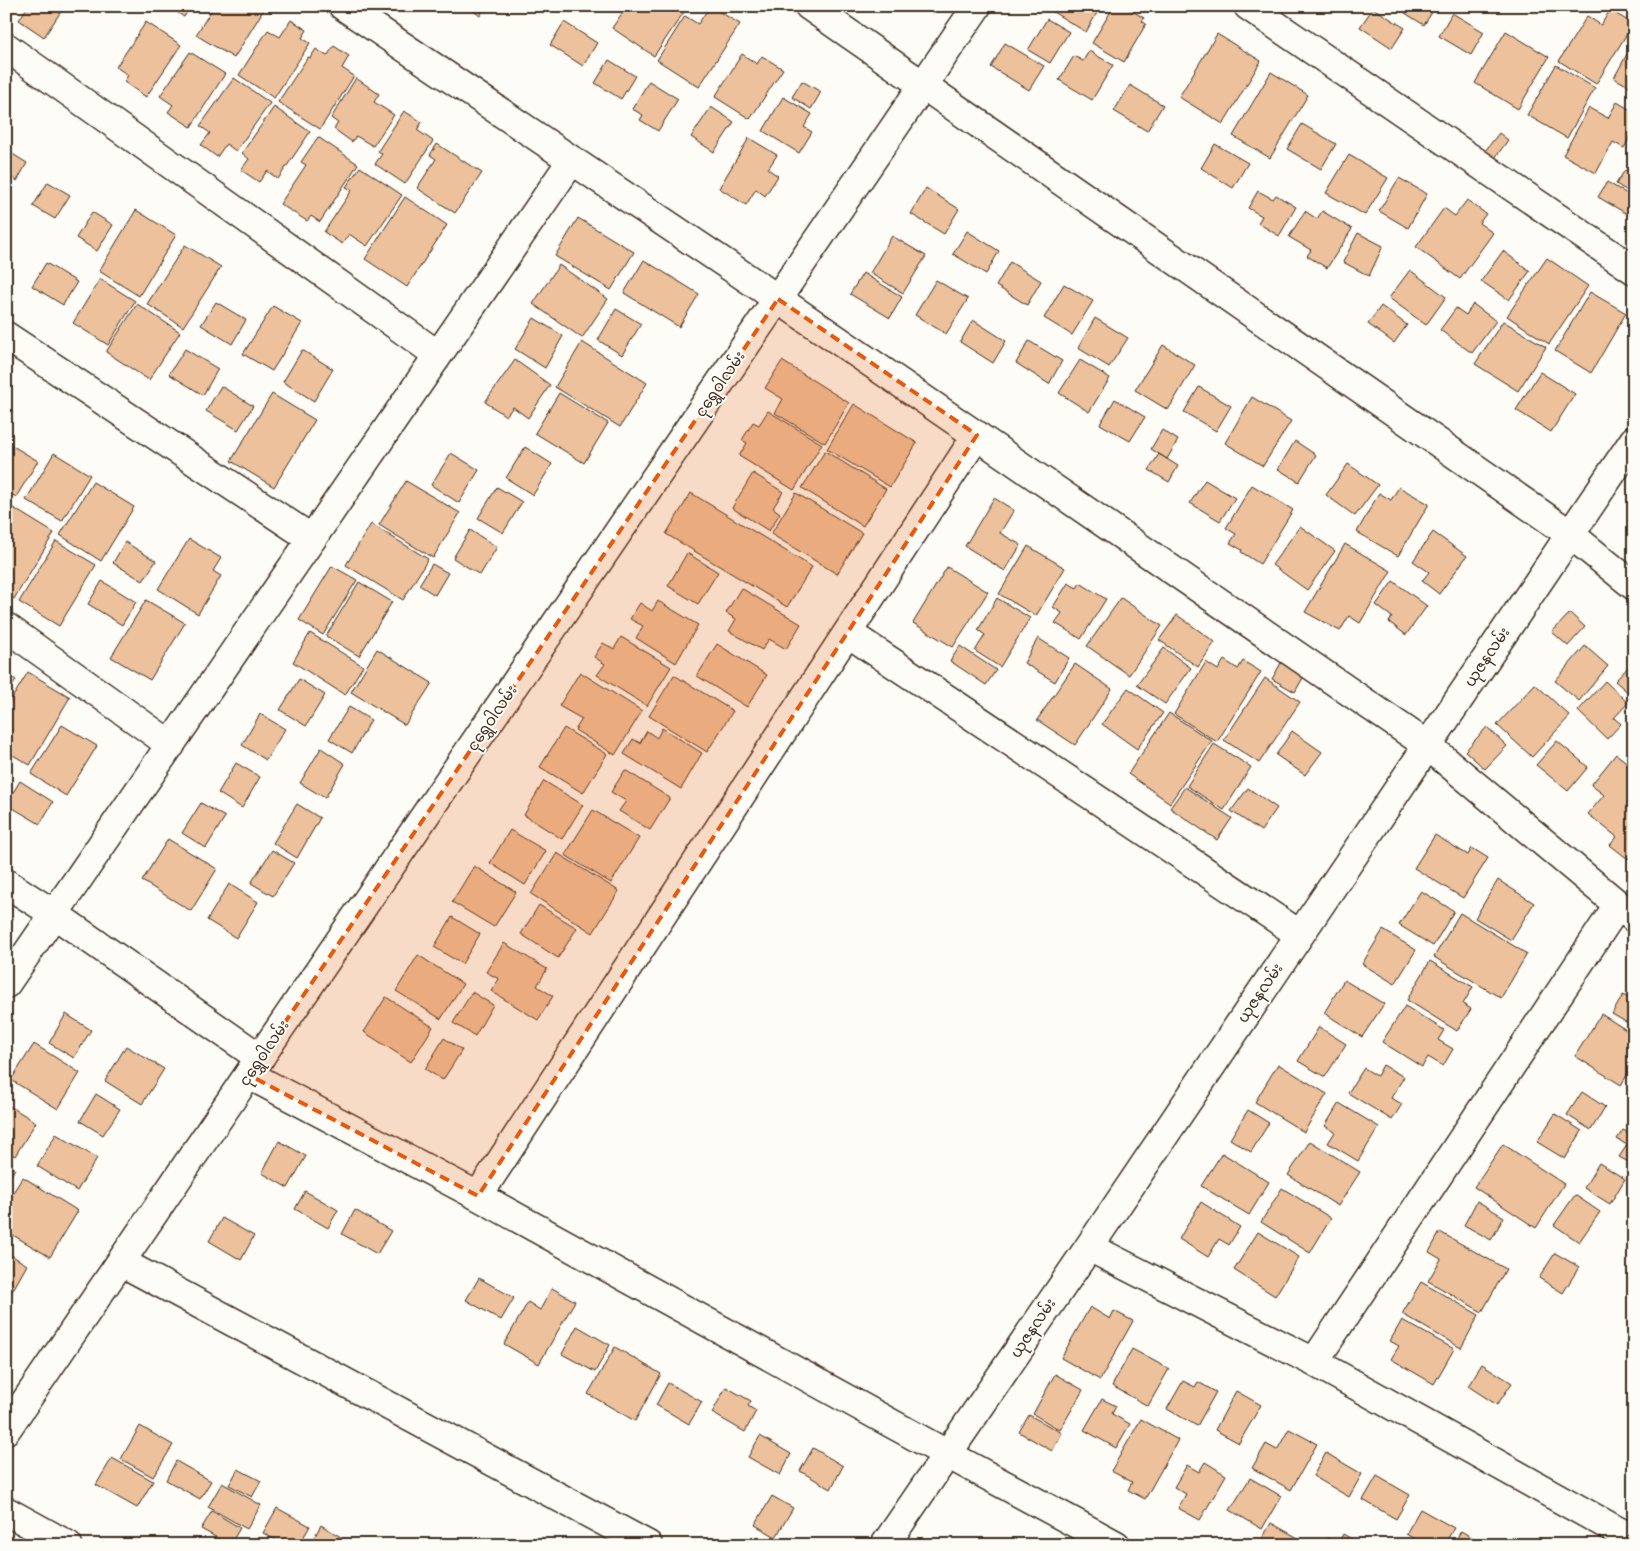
<svg xmlns="http://www.w3.org/2000/svg" width="1640" height="1551" font-family="'Balsamiq Sans','Noto Sans Myanmar',sans-serif">
<style>
.building{fill:#ecc19c;stroke:#3b2a1e}
.lines{fill:none;stroke-linecap:round;stroke-linejoin:round}
.minor-casing{stroke:#3b2a1e;stroke-width:31}
.tertiary-casing{stroke:#3b2a1e;stroke-width:31}
.minor{stroke:#fdfcf7;stroke-width:28}
.tertiary{stroke:#fdfcf7;stroke-width:28}
.marked{fill:#e8590c;fill-opacity:0.2;stroke:#e8590c;stroke-width:4;stroke-dasharray:10 6;stroke-linejoin:round}
.labels{text-anchor:middle;stroke-width:4;stroke-linejoin:round;paint-order:stroke}
.street-label{font-size:15px;fill:#3b2a1e;stroke:#fdfcf7}
</style>
<rect width="100%" height="100%" fill="#fdfcf7"/>
<filter id="ink" filterUnits="userSpaceOnUse"><feTurbulence type="fractalNoise" baseFrequency=".02" numOctaves="2"/><feDisplacementMap in="SourceGraphic" scale="10" xChannelSelector="R" yChannelSelector="G"/><feConvolveMatrix kernelMatrix="1 2 1 2 8 2 1 2 1" color-interpolation-filters="sRGB"/></filter>
<g filter="url(#ink)">
<path class="building" d="M28 6 32 8 33 6 64 7 44 37 19 20Z
M168 6H191L184 17Z
M214 6H266L234 58 196 35Z
M467 6H486L480 16Z
M627 6H682L686 9 654 56 612 28Z
M710 6 740 24 699 87 657 60 685 16 698 24Z
M1043 6H1101L1086 32Z
M1114 6H1124L1144 18 1142 21 1146 24 1124 62 1092 43Z
M1409 6H1436L1424 25 1405 13Z
M1373 8 1405 28 1392 48 1360 27Z
M1610 10 1633 24 1596 84 1559 61 1587 16 1601 25Z
M1452 13 1484 32 1471 55 1439 36Z
M1047 19 1069 32 1050 63 1028 50Z
M291 20 307 30 302 38 310 43 274 98 239 75 268 30 280 37Z
M146 22 181 45 146 97 124 82 128 75 116 67Z
M564 22 597 43 583 66 550 45Z
M1506 31 1549 57 1518 109 1475 83Z
M1217 34 1261 61 1223 124 1179 97Z
M1005 43 1044 66 1029 90 991 67Z
M334 46 349 56 342 68 354 76 320 129 278 102 308 57 310 58 316 49 327 56Z
M1089 51 1113 65 1092 100 1059 80 1074 56 1083 61Z
M190 52 225 74 191 127 168 112 173 105 160 96Z
M742 54 757 64 762 56 783 69 750 119 715 97Z
M1627 54 1634 57V89L1614 78Z
M609 60 635 76 621 99 595 83Z
M1556 65 1595 88 1567 138 1527 115Z
M1271 72 1308 95 1270 158 1233 136Z
M234 78 270 103 236 151 226 144 217 157 201 145 210 133 200 126Z
M356 78 379 94 374 102 394 115 373 146 356 136 352 142 334 129 338 123 331 118Z
M649 81 678 99 658 131 640 120 643 115 632 109Z
M802 81 821 92 811 109 792 97Z
M1130 85 1163 105 1147 131 1114 111Z
M783 97 812 114 804 127 812 132 799 153 763 131Z
M1617 102 1634 112V130L1624 148 1613 142 1596 173 1563 155 1589 108 1608 118Z
M274 107 310 132 278 179 267 171 259 182 241 170 249 159 242 153Z
M711 107 734 122 714 152 691 137Z
M404 111 422 122 417 130 433 141 405 184 375 164 382 154 378 151Z
M1302 124 1336 144 1321 169 1287 149Z
M1499 133 1508 140 1495 158 1485 151Z
M318 137 358 164 320 222 311 216 307 221 280 204 306 165 301 162Z
M749 138 777 155 768 169 778 176 765 196 756 189 746 205 719 188Z
M437 144 482 173 455 213 417 188 436 159 430 155Z
M1215 144 1248 163 1233 188 1201 168Z
M6 150 27 163 17 181 6 174Z
M1349 155 1388 178 1365 215 1326 193Z
M360 167 402 195 367 246 349 234 342 244 324 232 352 190 346 187Z
M1625 170 1634 176V195L1616 184Z
M1399 178 1427 194 1408 228 1379 211Z
M48 182 70 195 55 219 33 206Z
M1607 182 1634 198V218L1598 197Z
M926 188 959 209 944 234 911 214Z
M1258 191 1273 199 1276 195 1296 207 1279 236 1258 223 1262 216 1248 208Z
M405 197 447 225 407 287 365 259Z
M1467 200 1486 214 1479 223 1493 233 1460 279 1416 247 1444 208 1455 216Z
M136 210 176 235 139 296 99 271Z
M1305 211 1317 219 1322 211 1352 229 1327 268 1307 256 1311 250 1289 237Z
M92 212 113 225 97 251 76 238Z
M578 218 634 252 611 290 555 256Z
M967 231 999 251 986 274 953 254Z
M1358 233 1383 246 1369 276 1343 262Z
M892 236 926 256 903 293 870 273Z
M185 245 221 267 183 327 147 304Z
M1503 251 1530 271 1509 300 1481 281Z
M1547 258 1588 286 1549 344 1507 316Z
M644 260 699 294 679 327 624 293Z
M1010 262 1041 281 1027 305 996 286Z
M46 263 77 282 63 305 32 286Z
M559 265 608 299 582 338 533 304Z
M1410 270 1446 297 1426 325 1389 298Z
M863 273 902 297 890 318 850 294Z
M100 279 135 301 108 345 73 323Z
M936 280 968 299 946 334 915 315Z
M1064 284 1093 301 1072 335 1044 318Z
M1590 292 1626 313 1591 373 1555 351Z
M216 302 246 320 232 344 201 325Z
M137 304 180 332 149 380 106 352Z
M1473 304 1496 321 1472 353 1440 330 1456 308 1466 315Z
M273 306 302 323 272 371 243 354Z
M1381 306 1407 325 1394 343 1368 324Z
M616 309 641 324 622 355 598 340Z
M534 318 563 336 545 368 515 349Z
M1095 318 1128 338 1109 367 1078 348Z
M973 320 1006 341 993 363 960 342Z
M1503 321 1546 347 1518 391 1475 364Z
M1029 341 1062 361 1049 384 1016 363Z
M582 342 647 383 620 427 555 387Z
M1163 345 1195 365 1168 410 1135 390Z
M185 349 218 369 203 395 169 374Z
M302 350 333 369 314 401 283 382Z
M515 360 550 385 528 418 513 407 506 416 485 402Z
M1080 360 1110 378 1089 412 1059 393Z
M782 361 849 403 825 443 775 413 783 399 765 388Z
M1540 372 1575 394 1551 432 1516 410Z
M221 386 253 406 238 430 206 411Z
M1199 387 1231 406 1216 431 1184 412Z
M559 393 608 423 584 463 535 433Z
M272 394 315 420 274 487 231 461Z
M1252 397 1291 421 1263 466 1225 443Z
M1115 399 1145 417 1130 441 1100 424Z
M854 404 917 443 890 487 827 449Z
M768 411 822 444 794 490 739 456 747 443 742 440 753 422 759 425Z
M1162 430 1178 440 1167 459 1151 449Z
M1295 441 1316 455 1299 482 1278 469Z
M6 442 38 461 16 497 6 491Z
M525 447 552 464 533 495 506 478Z
M825 451 886 489 863 526 802 488Z
M54 453 90 475 62 521 26 500Z
M451 453 479 470 459 503 431 485Z
M1159 454 1178 466 1169 482 1149 470Z
M1348 464 1378 485 1355 516 1326 495Z
M753 473 783 492 773 508 780 513 769 531 732 508Z
M1205 480 1235 498 1220 521 1190 503Z
M406 481 460 513 433 558 379 525Z
M93 482 134 507 101 561 60 535Z
M1252 485 1293 510 1260 564 1241 552 1242 550 1230 543 1236 534 1226 528Z
M497 487 522 502 503 533 478 518Z
M1399 487 1429 504 1398 556 1357 532 1379 493 1391 500Z
M691 493 812 567 787 607 666 534Z
M796 493 862 533 837 574 771 534Z
M994 498 1014 510 1000 533 1021 545 1005 571 965 546Z
M10 506 54 533 14 599 6 594V511Z
M371 524 428 559 403 600 346 565Z
M1300 526 1335 551 1307 590 1272 565Z
M470 530 497 547 480 575 453 558Z
M1433 532 1467 556 1439 594 1422 581 1429 572 1413 561Z
M189 539 221 558 213 571 221 576 198 614 158 589Z
M56 541 96 565 59 626 19 602Z
M125 542 156 561 143 581 113 563Z
M1345 544 1391 571 1360 623 1349 616 1340 631 1305 612Z
M1028 546 1065 568 1036 616 999 594Z
M687 553 718 572 698 604 668 586Z
M432 564 448 573 435 595 419 585Z
M332 566 357 580 323 635 299 620Z
M947 567 988 592 953 647 913 623Z
M102 581 136 602 122 625 88 604Z
M1393 581 1427 606 1406 635 1389 622 1392 617 1376 605Z
M359 582 392 602 359 656 326 636Z
M1068 583 1077 588 1080 583 1106 599 1081 639 1055 623 1062 613 1053 607Z
M741 588 801 624 786 649 769 639 762 650 729 631 736 619 726 613Z
M997 598 1030 618 1000 667 975 651 985 635 978 630Z
M1121 598 1162 626 1129 675 1087 646Z
M146 600 185 623 150 680 111 657Z
M658 601 698 625 676 663 636 638 643 626 630 619 640 603 652 611Z
M1570 613 1585 627 1568 646 1552 632Z
M1177 615 1215 642 1198 667 1159 640Z
M310 633 363 666 345 695 293 662Z
M621 637 671 667 647 706 597 675 605 664 594 657 603 643 614 649Z
M1038 638 1069 658 1055 682 1024 663Z
M717 644 767 675 747 707 697 676Z
M960 646 996 670 986 685 950 661Z
M1585 646 1608 666 1579 701 1555 681Z
M1164 648 1191 668 1165 704 1137 685Z
M377 649 432 683 405 725 351 692Z
M1286 654 1309 667 1295 692 1272 679Z
M1224 660 1238 669 1243 661 1261 672 1217 742 1174 714 1206 662 1218 670Z
M1634 661V696L1633 697 1615 681Z
M1075 664 1112 689 1075 745 1037 720Z
M28 672 70 697 30 765 6 751V708Z
M580 672 642 711 615 755 575 730 582 719 559 706Z
M6 674 16 680 6 697Z
M674 675 733 711 707 752 649 716Z
M1265 678 1300 702 1259 763 1224 740Z
M299 679 325 695 306 726 280 710Z
M1605 681 1628 703 1614 718 1621 724 1607 739 1578 711Z
M1535 684 1570 716 1532 757 1497 725Z
M1128 688 1163 713 1137 749 1102 724Z
M349 707 371 720 352 753 329 739Z
M1169 713 1212 741 1170 803 1128 774Z
M260 714 285 729 266 760 242 745Z
M62 725 97 746 66 796 31 774Z
M1487 727 1507 746 1485 769 1465 751Z
M564 728 607 754 583 793 540 767Z
M662 728 702 753 681 789 624 754 633 739 640 743 647 731 657 738Z
M1292 731 1322 752 1305 775 1276 755Z
M1557 741 1588 767 1568 791 1536 765Z
M1214 744 1251 767 1224 810 1187 786Z
M321 748 345 764 325 798 300 783Z
M1616 754 1634 768V851L1628 859 1610 845 1617 837 1588 814 1604 795 1591 785Z
M236 763 260 777 242 808 218 793Z
M625 770 670 798 650 830 619 811 626 801 611 792Z
M20 781 53 802 40 824 6 804Z
M544 781 583 805 562 839 524 815Z
M1185 787 1232 818 1217 840 1170 808Z
M1248 788 1277 808 1261 831 1231 811Z
M201 803 225 817 206 848 182 833Z
M297 804 320 818 297 858 273 843Z
M593 810 639 838 611 883 565 855Z
M510 830 546 851 525 885 490 863Z
M1435 835 1468 855 1472 848 1488 858 1463 898 1414 868Z
M168 839 217 869 191 911 142 881Z
M272 850 294 863 273 896 251 883Z
M557 853 619 891 593 933 531 894Z
M474 866 516 892 494 927 452 902Z
M1498 880 1534 903 1511 940 1475 918Z
M229 884 258 902 236 938 207 920Z
M1421 891 1454 911 1433 946 1399 925Z
M539 905 577 928 558 958 521 934Z
M1460 913 1527 954 1501 998 1434 957Z
M452 917 480 934 462 964 434 947Z
M1383 930 1416 950 1395 984 1362 964Z
M504 943 547 969 537 986 553 996 538 1020 491 991 499 979 486 972Z
M418 955 463 984 441 1019 396 991Z
M1430 961 1473 987 1463 1004 1471 1009 1457 1031 1407 1000Z
M1344 980 1384 1004 1362 1037 1324 1013Z
M472 992 493 1005 475 1036 453 1023Z
M1623 995 1634 1001 1633 1026 1612 1014Z
M386 997 433 1027 411 1062 364 1032Z
M1405 1006 1444 1030 1438 1040 1453 1049 1443 1066 1428 1057 1422 1067 1382 1042Z
M66 1014 91 1030 74 1058 49 1043Z
M1601 1014 1634 1035V1064L1621 1085 1575 1056Z
M1319 1027 1346 1044 1325 1077 1298 1061Z
M444 1038 462 1050 443 1080 425 1069Z
M34 1044 80 1073 58 1109 11 1080Z
M126 1046 164 1069 142 1104 105 1081Z
M1278 1064 1327 1094 1304 1132 1255 1102Z
M1383 1065 1404 1077 1391 1098 1402 1104 1392 1120 1348 1093 1364 1068 1377 1076Z
M1582 1092 1605 1107 1591 1130 1567 1115Z
M96 1094 120 1109 103 1135 80 1121Z
M1339 1103 1379 1127 1358 1161 1328 1143 1335 1132 1325 1126Z
M6 1104 36 1122 15 1156 6 1151Z
M1248 1110 1269 1123 1251 1152 1230 1139Z
M1555 1114 1582 1131 1565 1159 1537 1142Z
M1623 1130 1634 1136V1165L1619 1157 1627 1145 1617 1139Z
M56 1134 97 1158 77 1191 37 1166Z
M279 1141 306 1156 288 1188 262 1173Z
M1310 1141 1360 1172 1338 1206 1288 1175Z
M1503 1144 1564 1184 1536 1228 1474 1187Z
M1222 1153 1269 1182 1249 1215 1201 1186Z
M1599 1163 1625 1179 1610 1204 1584 1188Z
M6 1164 15 1169 6 1183Z
M23 1177 78 1211 50 1257 6 1231V1203Z
M1282 1188 1331 1218 1310 1253 1261 1222Z
M305 1191 338 1210 328 1228 295 1209Z
M1575 1195 1600 1212 1579 1242 1554 1225Z
M1477 1201 1504 1217 1491 1240 1464 1225Z
M1201 1202 1240 1227 1229 1245 1219 1239 1208 1257 1179 1239Z
M355 1210 391 1231 377 1254 342 1234Z
M222 1218 254 1236 241 1260 209 1241Z
M1258 1232 1299 1257 1275 1296 1234 1270Z
M1440 1232 1506 1269 1482 1312 1428 1281 1441 1259 1429 1252Z
M6 1252 27 1265 10 1295 6 1292Z
M1555 1253 1579 1267 1563 1293 1539 1278Z
M479 1278 514 1298 501 1320 466 1300Z
M1421 1282 1479 1315 1461 1348 1402 1314Z
M552 1288 575 1301 539 1364 504 1344 528 1302 540 1310Z
M1090 1307 1110 1319 1114 1311 1133 1321 1100 1380 1061 1358Z
M1402 1320 1454 1349 1434 1384 1391 1359 1399 1346 1390 1341Z
M577 1326 610 1345 595 1372 562 1354Z
M615 1347 661 1374 635 1421 588 1394Z
M1132 1349 1169 1369 1148 1406 1112 1386Z
M1482 1364 1512 1383 1497 1405 1468 1386Z
M1055 1374 1083 1390 1060 1430 1033 1414Z
M1183 1381 1195 1387 1198 1382 1216 1392 1197 1426 1167 1409Z
M668 1383 702 1402 689 1424 656 1405Z
M726 1387 751 1401 748 1406 756 1411 745 1432 712 1413Z
M1236 1391 1261 1405 1239 1443 1215 1430Z
M1102 1399 1116 1406 1112 1414 1130 1424 1116 1448 1084 1430Z
M1029 1415 1062 1433 1052 1451 1019 1432Z
M1141 1419 1178 1440 1145 1499 1128 1490 1132 1482 1111 1471Z
M140 1426 173 1445 153 1477 121 1459Z
M1289 1429 1317 1444 1291 1490 1252 1468 1266 1444 1277 1450Z
M760 1436 791 1454 780 1475 748 1457Z
M813 1448 843 1466 831 1489 800 1471Z
M1326 1453 1362 1474 1349 1497 1313 1476Z
M112 1458 153 1481 137 1508 96 1485Z
M176 1461 211 1481 200 1499 166 1480Z
M1205 1462 1226 1475 1200 1520 1178 1508 1186 1494 1174 1487 1187 1465 1199 1472Z
M238 1469 261 1481 252 1497 229 1485Z
M1377 1476 1410 1495 1396 1519 1363 1500Z
M1250 1478 1281 1496 1262 1529 1230 1510Z
M222 1483 261 1505 247 1529 208 1507Z
M772 1496 793 1508 776 1537 755 1525Z
M277 1508 310 1526 299 1545H285L263 1533Z
M1420 1509 1454 1528 1444 1545H1425L1406 1534Z
M212 1511 240 1528 230 1545 201 1529Z
M1271 1523 1300 1539 1297 1545 1259 1544Z
M321 1525 346 1540 343 1545H310Z
M1461 1531 1485 1545H1453Z
M1343 1534 1362 1545H1323L1327 1538 1338 1544Z"/>
<g class="lines">
<defs>
<path id="minor" d="M343 6 778 299 1427 745 1634 918
M809 6 1570 534 1634 586
M1248 6 1634 270
M6 47 438 355
M6 336 312 539
M6 627 171 745
M848 633 1299 934
M6 883 54 914 260 1058
M6 984 572 160
M249 1075 478 1196 947 1454 1116 1545
M478 1196 977 435
M1089 1247 1314 1362 1634 1540
M121 1262 648 1545
M1314 1362 1618 905
M6 1511 68 1545
M885 1545 1089 1247 1634 440"/>
<path id="tertiary" d="M6 1430 977 6"/>
</defs>
<use href="#minor" class="minor-casing"/>
<use href="#tertiary" class="tertiary-casing"/>
<use href="#minor" class="minor"/>
<use href="#tertiary" class="tertiary"/>
</g>
</g>
<path class="marked" d="M778 299 977 435 478 1196 249 1075Z"/>
<g class="labels">
<g class="street-label">
<text transform="translate(720 384) rotate(-56)" y="5">ငုရွှေဝါလမ်း</text>
<text transform="translate(1487 657) rotate(-56)" y="5">ယုဇနလမ်း</text>
<text transform="translate(492 718) rotate(-56)" y="5">ငုရွှေဝါလမ်း</text>
<text transform="translate(1260 993) rotate(-56)" y="5">ယုဇနလမ်း</text>
<text transform="translate(264 1053) rotate(-56)" y="5">ငုရွှေဝါလမ်း</text>
<text transform="translate(1033 1328) rotate(-56)" y="5">ယုဇနလမ်း</text>
</g>
</g>
<rect width="1640" height="1551" fill="none" stroke="#fdfcf7" stroke-width="25"/>
<rect x="12" y="12" width="1615" height="1526" fill="none" stroke="#3b2a1e" stroke-width="2" filter="url(#ink)"/>
</svg>
